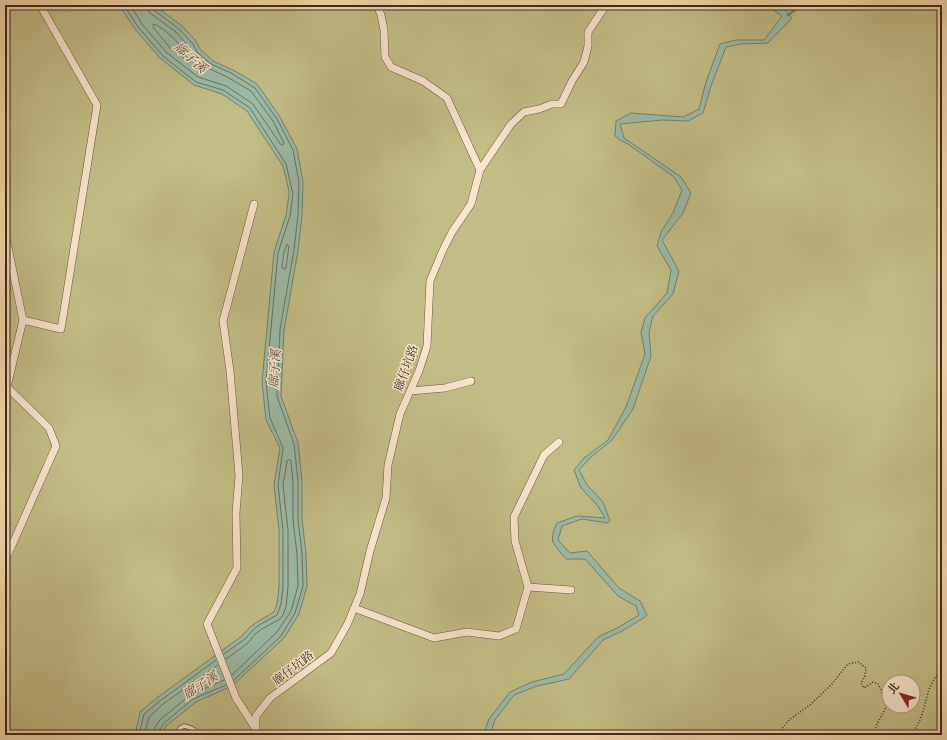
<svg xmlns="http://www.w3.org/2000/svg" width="947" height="740" font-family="'IM FELL French Canon','Noto Serif TC',serif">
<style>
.green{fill:#c2bd86;stroke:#807450;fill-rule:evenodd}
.water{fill:#9cbba7;stroke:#76816f}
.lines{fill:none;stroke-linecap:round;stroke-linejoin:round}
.shore{stroke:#6d7361;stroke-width:1}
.stream{stroke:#76816f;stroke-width:2.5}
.lane-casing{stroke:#6c5640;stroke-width:5}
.street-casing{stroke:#6c5640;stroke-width:8}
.path{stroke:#3e2b1b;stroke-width:1.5;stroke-dasharray:1 2;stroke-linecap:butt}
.lane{stroke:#f8e6cc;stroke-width:3.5}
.street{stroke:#f8e6cc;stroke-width:7}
.labels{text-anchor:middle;stroke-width:3;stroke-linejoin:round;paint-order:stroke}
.street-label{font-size:12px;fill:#3e2b1b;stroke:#f8e6cc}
.water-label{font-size:13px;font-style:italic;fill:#564f3e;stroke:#f8e6cc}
</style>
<rect width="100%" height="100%" fill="#f4d9b0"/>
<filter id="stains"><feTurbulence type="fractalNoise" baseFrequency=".005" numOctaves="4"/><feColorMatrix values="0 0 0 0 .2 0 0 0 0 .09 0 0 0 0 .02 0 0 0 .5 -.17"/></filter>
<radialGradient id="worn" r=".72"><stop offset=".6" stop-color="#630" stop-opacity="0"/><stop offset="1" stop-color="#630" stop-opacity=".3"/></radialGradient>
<path class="green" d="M5 5H942V735H5ZM889 682H913V706H889Z"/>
<path class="water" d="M119 5H154L182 26 196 41 200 49 213 61 233 70 257 84 280 117 297 149 303 182 302 216 298 251 284 330 281 396 298 443 302 481V519L306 554 307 586 299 614 284 638 232 686 196 702 166 726 161 735H135L140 712 158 697 242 636 249 628 257 622 274 612 277 604 279 587V530L274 485 280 448 266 420 262 382 274 252 286 215 289 195V191L283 166 247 111 222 94 194 85 160 58 135 29Z
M766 5H781L792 18 768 43 741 44 726 47 711 86 703 113 688 121 663 120 620 124 624 138 681 177 691 193 683 213 662 240 679 271 673 294 653 316 649 332 651 356 633 409 612 440 590 458 579 470 587 485 603 502 610 521 608 523 582 519 562 526 558 540 570 553 587 551 619 588 640 601 647 615 645 617 622 631 603 640 569 679 537 686 514 695 495 720 490 735H483L489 719 510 692 532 682 564 674 598 637 617 628 639 615 636 606 618 596 585 559H566C562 554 556 548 553 542 551 537 555 527 557 523L577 516 605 518 597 505 581 488 574 470 584 458 608 440 626 407 645 354 641 333 645 318 667 293 671 270 657 246 661 232 673 213 682 190 674 177 628 144 622 141 615 136 616 121 631 113 683 117 699 109 706 82 720 44 736 40H764L782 16Z"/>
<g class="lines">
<path class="shore" d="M124 5 138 27 163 56 196 82 223 90 250 108 286 164 293 194 290 216 278 253 266 382 270 418 283 448 278 485 283 530V587L281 604 277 615 259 625 252 631 245 639 224 654
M130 5 142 24 166 52 198 77 226 86 253 104 281 145H283L284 143 273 121 251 91 229 78 208 68 194 55 188 46 176 32 150 13 148 10V5
M153 5V8L154 10 179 29 193 44 197 52 211 64 231 73 255 88 277 119 293 150 299 182 298 215 294 250 280 329 277 396 294 444 298 481V519L302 554 303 586 295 613 281 636 234 680
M154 24C167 30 180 43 187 56L186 58H184L170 48 153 27V26Z
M287 245 289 246 286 268 284 269 282 267C283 260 283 251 287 245Z
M226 659 248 643 255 634 262 629 280 619 283 615 286 607 288 587V530L283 485 287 461 289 459 291 461 293 482V520L297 554 298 586 291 611 277 632 232 675
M139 735 144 714 160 701 216 660
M144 735 149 717 163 704 218 665
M153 735 154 729 160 720 190 695 224 680
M158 735V732L164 723 193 699 226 685"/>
<path class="stream" d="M788 15 802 5"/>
<defs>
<path id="lane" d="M178 735 180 728 184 726C190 727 196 729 198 735"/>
<path id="street" d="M377 5 381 15 384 30 385 57 391 67 423 81 447 98 480 170
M254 204 223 321 230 371 239 475 236 513 237 568 207 624 236 698 256 729
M5 233 23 320 7 387H5
M23 320 61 329 97 105 40 5
M410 391 445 388 471 381
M5 561 56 446 49 428 7 387
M528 587 571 590
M354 608 434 638 467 632 499 636 516 629 528 587 515 541 514 517 544 455 559 442
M256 735V716L270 698 331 653 347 625 360 594 370 551 386 498 388 465 400 414 419 371 427 346 430 281 443 250 452 232 471 204 480 170 511 124 524 112 539 109 552 104H561L572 81 584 62 588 46V32L606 5"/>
</defs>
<use href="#lane" class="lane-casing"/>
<use href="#street" class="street-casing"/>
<path class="path" d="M777 735 789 720 811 704 832 684 848 664 858 662 866 668 865 676 861 683 864 688 873 682 878 684 887 704C884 715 874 724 875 735
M909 735C923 724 924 703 930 687 933 680 938 674 942 669"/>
<use href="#lane" class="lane"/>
<use href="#street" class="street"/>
</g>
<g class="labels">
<g class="street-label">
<text transform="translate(406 368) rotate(-70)" y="4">廍仔坑路</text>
<text transform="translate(293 668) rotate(-37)" y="4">廍仔坑路</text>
</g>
<g class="water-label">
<text transform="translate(191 57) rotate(42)" y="5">廍子溪</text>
<text transform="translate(274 369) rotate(-86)" y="5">廍子溪</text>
<text transform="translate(200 685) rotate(-33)" y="5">廍子溪</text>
</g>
</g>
<rect width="947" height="740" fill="none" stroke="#f4d9b0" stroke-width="20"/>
<rect x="6" y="6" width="935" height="728" fill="none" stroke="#3e2b1b" stroke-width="2"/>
<rect x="10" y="10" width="927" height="720" fill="none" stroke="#3e2b1b"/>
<g transform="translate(901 694) rotate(308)"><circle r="19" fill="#f8e6cc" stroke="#ae9b85"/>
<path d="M0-3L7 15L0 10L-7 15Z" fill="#8f2418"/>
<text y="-6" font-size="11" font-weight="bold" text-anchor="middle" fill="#3e2b1b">北</text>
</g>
<rect width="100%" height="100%" filter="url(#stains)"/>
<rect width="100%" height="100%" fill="url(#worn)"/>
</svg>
